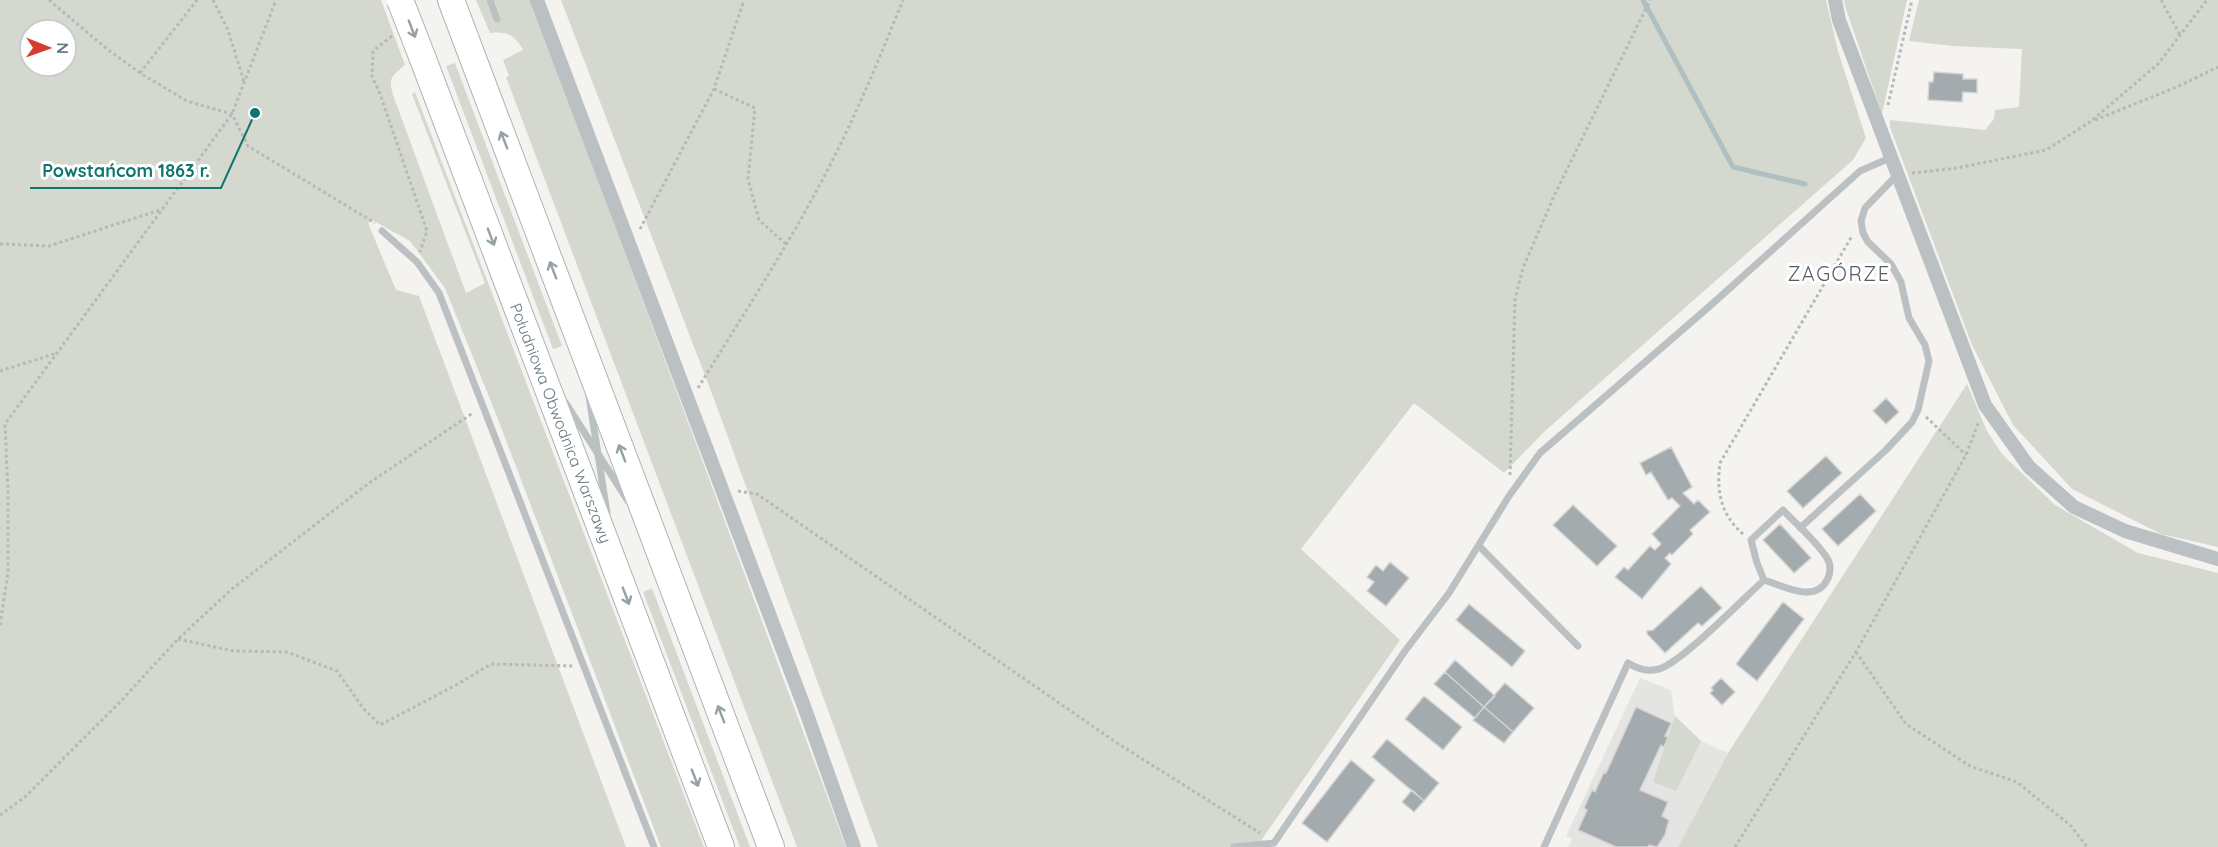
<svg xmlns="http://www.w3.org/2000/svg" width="2218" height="847" font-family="Quicksand,sans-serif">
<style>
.built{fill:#e4e5e3}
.green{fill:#d4d8cf;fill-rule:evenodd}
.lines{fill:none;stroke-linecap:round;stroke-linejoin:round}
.stream{stroke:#b0bfc1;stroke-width:5}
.building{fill:#a3abaf;stroke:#d5d4d3;stroke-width:1.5}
.highway-casing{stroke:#aeb3b5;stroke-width:28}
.path{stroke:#b5b9ba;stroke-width:3;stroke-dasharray:3 3;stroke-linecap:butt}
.lane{stroke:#bbc0c2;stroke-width:7}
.street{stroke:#bbc0c2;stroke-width:14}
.highway{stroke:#fff;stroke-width:26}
.highway-bridge-casing{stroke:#aeb3b5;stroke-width:28;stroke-linecap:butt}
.highway-bridge{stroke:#fff;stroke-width:26}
.oneway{stroke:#93a0a5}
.labels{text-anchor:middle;stroke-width:6;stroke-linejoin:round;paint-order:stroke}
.street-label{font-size:16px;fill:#65777f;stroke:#fff}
.quarter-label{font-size:20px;letter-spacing:1.5px;fill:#525f64;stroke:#fff}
.leader{fill:none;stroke:#0f766e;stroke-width:2}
.callout-dot{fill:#0f766e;stroke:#fff;stroke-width:2}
.callout-label{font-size:18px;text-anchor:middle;font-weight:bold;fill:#0f766e;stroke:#fff;stroke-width:6;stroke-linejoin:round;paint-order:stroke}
</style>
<rect width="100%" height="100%" fill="#f4f3f0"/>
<path class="built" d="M1640 678 1671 690 1675 716 1701 741 1728 753 1678 847H1568L1572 839 1566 836Z"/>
<path class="green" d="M0 0H381L405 65C392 76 388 77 393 95L466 293 485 283 412 94 415 92 704 847H661L496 414 445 288 410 241 372 220 368 223 396 290 419 296 626 847H0ZM30 30H66V66H30Z
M476 0H486L494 20 500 17 494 0H531L846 847H797L506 77 509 76 503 60 523 50C515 35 507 31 490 33Z
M561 0H1826L1838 51 1866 138 1853 160 1546 430 1504 473 1414 403 1301 549 1400 640 1258 845 1260 847H878L714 399Z
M1844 0H1907L1882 114 1846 9Z
M1919 0H2218V547L2161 534 2072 489 2013 425 1972 345 1890 127V120L1985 130 1994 119 1995 110 2019 107 2022 49 1953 46 1909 41Z
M455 63 562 346 553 349 446 66Z
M1967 384 1987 431 2002 454 2055 505 2138 553 2218 573V847H1678L1728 753Z
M652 588 750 847H740L643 592Z
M1675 716 1701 741 1676 791 1653 782Z"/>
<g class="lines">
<path class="stream" d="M1643 0 1733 167 1805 184"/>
</g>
<path class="building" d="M1934 72 1963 74V79H1977V93L1963 92 1962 102 1928 100 1929 82H1933Z
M1886 398 1899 412 1886 424 1873 411Z
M1671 447 1692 487 1683 493 1694 504 1698 500 1710 512 1690 530 1693 534 1672 555 1670 553 1665 558 1671 564 1642 599 1615 577 1624 567 1628 570 1650 546 1655 550 1661 544 1652 534 1680 506 1672 498 1668 500 1651 472 1646 475 1640 463Z
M1826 456 1842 473 1803 508 1787 491Z
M1860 494 1876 511 1838 546 1822 529Z
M1573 505 1617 546 1597 566 1553 525Z
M1780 524 1811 558 1794 573 1763 540Z
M1390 562 1409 578 1386 606 1367 591 1374 582 1367 577 1376 565 1383 571Z
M1701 586 1722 608 1702 626 1698 623 1665 653 1647 634V631L1653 630Z
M1783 602 1804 619 1757 681 1736 664Z
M1469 604 1525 651 1512 667 1456 620Z
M1455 660 1495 696 1484 707 1445 672Z
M1445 672 1484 707 1475 718 1434 684Z
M1721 678 1735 692 1722 705 1710 693 1713 690 1711 688Z
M1505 683 1534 708 1513 732 1484 707Z
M1424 696 1462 727 1443 750 1405 719Z
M1484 707 1513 732 1504 743 1473 720Z
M1636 707 1671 723 1665 736 1668 737 1664 747 1661 745 1640 790 1668 802 1662 816 1669 820 1665 835 1657 847 1649 845 1648 847H1616L1578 830 1587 810 1584 808 1592 790 1595 792 1604 772 1606 773Z
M1387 739 1439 783 1424 801 1372 757Z
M1351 760 1375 780 1327 842 1302 823Z
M1412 790 1424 801 1414 812 1402 802Z"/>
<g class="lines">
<defs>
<path id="highway" d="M451 0 771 847
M423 59 721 847"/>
</defs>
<use href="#highway" class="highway-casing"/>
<path class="path" d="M49 0 107 49 140 73 187 101 232 114 248 146 375 223
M213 0 228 30 244 82
M2161 0 2180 35
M392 36 373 51 372 77 379 91 427 231 420 252
M140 73 197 0
M714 89 755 108 748 179 759 220 787 245
M1888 105 1912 0
M2095 120 2179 86 2218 67
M1912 173 1957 168 2046 150 2090 122 2158 64 2207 0
M640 229 714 89 744 0
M0 244 49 246 163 209
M0 371 57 353
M698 388C743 315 790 243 829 167 857 113 880 57 903 0
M1926 417 1966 455
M1510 475 1515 299 1523 268 1554 196 1650 0
M738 491 757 494 1117 743 1260 833
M1743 534C1721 515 1716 491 1720 463L1852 236
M0 625 8 573V493L5 424 232 114 276 0
M178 639 233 651 287 652 337 671 363 708 380 725 456 685 491 664 574 666
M1856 652 1906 724 1970 766 2017 782 2071 826 2087 847
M0 815 25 797 120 702 178 639 232 589 369 483 473 413
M1735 847 1856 652 1966 455 1979 421"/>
<path class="lane" d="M490 0 497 19
M382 231 417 262 439 293 654 847
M589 396 607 513
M565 402 628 501
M1783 510C1796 524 1816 541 1827 558 1831 564 1831 573 1827 580 1815 604 1783 586 1764 580L1757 563 1751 540Z
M1800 528 1886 450 1912 422 1918 410 1929 361 1925 345 1909 318 1901 282 1891 264 1868 242 1863 233 1861 221 1865 208 1898 174
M1479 546 1578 646
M1234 847 1274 843 1405 651 1449 593 1509 496 1540 453 1711 305 1860 171 1892 157
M1544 847 1628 663C1638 669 1647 672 1659 669 1681 663 1744 598 1764 580"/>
<path class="street" d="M537 0 805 709 854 847
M1835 0 1839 20 1985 405 2029 467 2074 507 2125 531 2218 559"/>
<use href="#highway" class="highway"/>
<defs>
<path id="highway-bridge" d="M400 0 423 59"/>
</defs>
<use href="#highway-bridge" class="highway-bridge-casing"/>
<use href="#highway-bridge" class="highway-bridge"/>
</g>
<defs><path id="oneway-shaft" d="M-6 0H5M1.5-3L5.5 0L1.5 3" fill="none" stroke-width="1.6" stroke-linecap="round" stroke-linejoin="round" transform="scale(1.5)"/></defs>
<g class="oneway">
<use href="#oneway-shaft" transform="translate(412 29) rotate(69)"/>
<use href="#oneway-shaft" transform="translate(504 140) rotate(-111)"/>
<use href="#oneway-shaft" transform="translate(491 237) rotate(69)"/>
<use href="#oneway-shaft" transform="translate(553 270) rotate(-111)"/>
<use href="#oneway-shaft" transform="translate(622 453) rotate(-111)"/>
<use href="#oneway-shaft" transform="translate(626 596) rotate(69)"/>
<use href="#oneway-shaft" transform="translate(721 714) rotate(-111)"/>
<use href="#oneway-shaft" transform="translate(695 778) rotate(69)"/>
</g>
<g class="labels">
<g class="street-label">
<text transform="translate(561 423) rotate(69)" y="6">Południowa Obwodnica Warszawy</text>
</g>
<g class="quarter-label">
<text x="1839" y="281">ZAGÓRZE</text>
</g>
</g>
<path class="leader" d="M255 113L221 188H30"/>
<circle class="callout-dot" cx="255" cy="113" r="6"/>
<g class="callout-label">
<text x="126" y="177">Powstańcom 1863 r.</text>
</g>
<g transform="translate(48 48) rotate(91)"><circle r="28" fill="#ffffff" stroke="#c1c9cc" stroke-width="1.5"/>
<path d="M0-4.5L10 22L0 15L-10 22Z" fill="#d63b2e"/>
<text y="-9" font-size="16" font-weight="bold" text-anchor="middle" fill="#65777f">N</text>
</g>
</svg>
